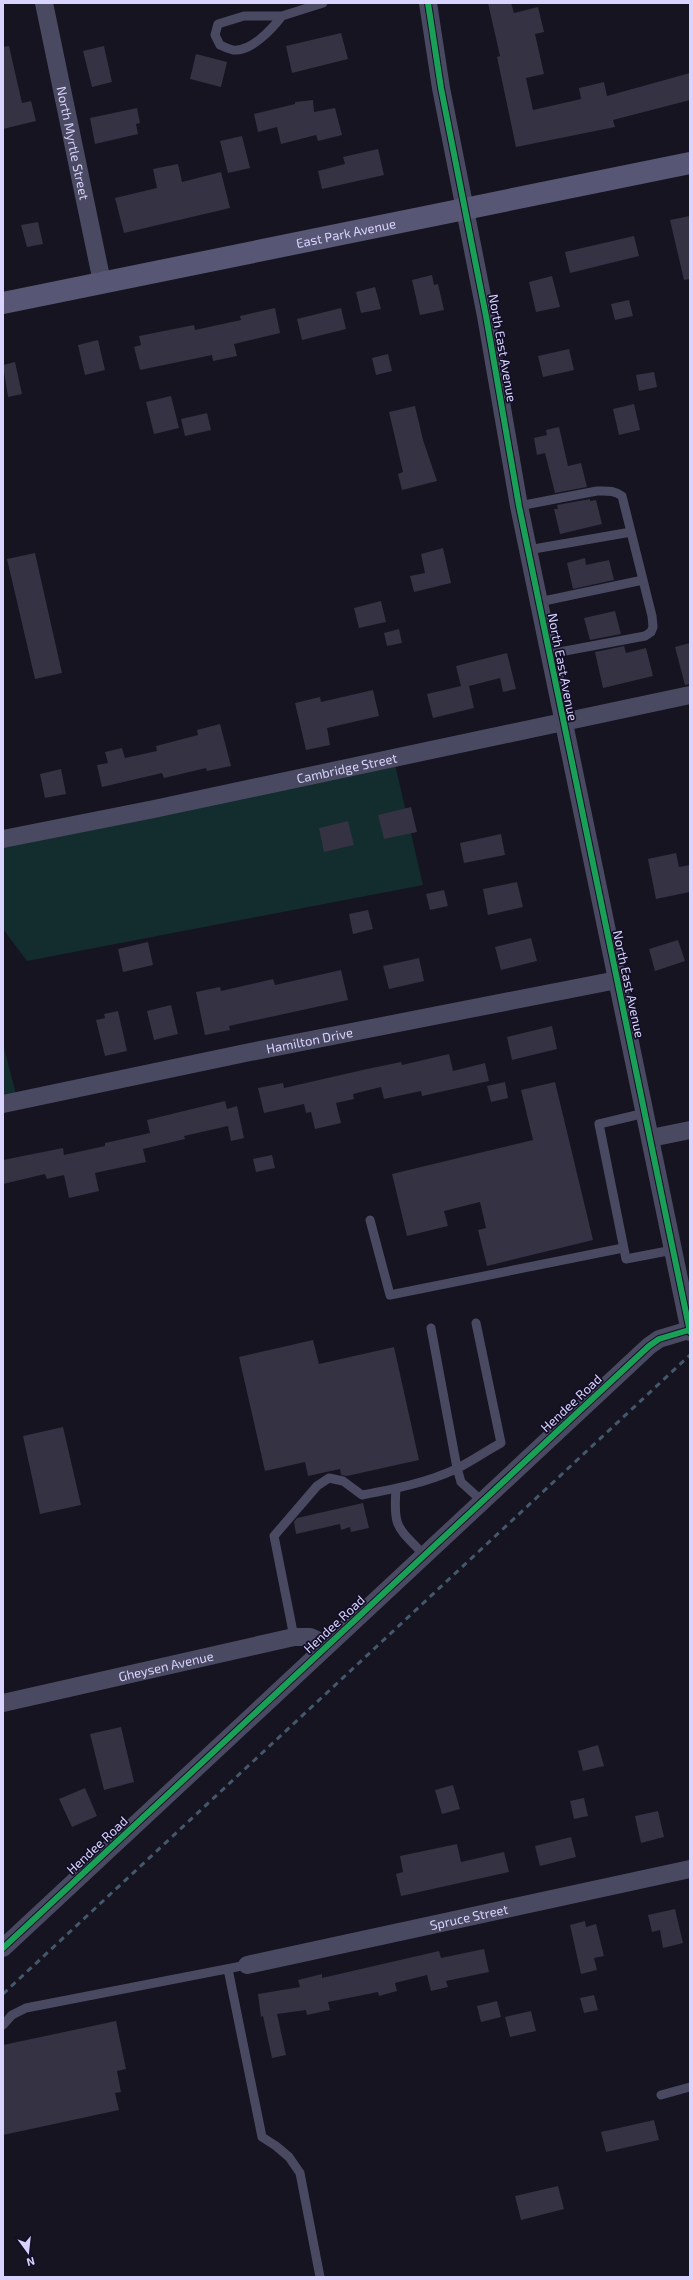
<svg xmlns="http://www.w3.org/2000/svg" width="693" height="2280" font-family="'Exo 2',sans-serif">
<style>
.green{fill:#132c2d}
.building{fill:#343243}
.lines{fill:none;stroke-linecap:round;stroke-linejoin:round}
.lane{stroke:#4a4962;stroke-width:9}
.street{stroke:#4a4962;stroke-width:18}
.secondary{stroke:#575674;stroke-width:22}
.rail{stroke:#43596b;stroke-width:3;stroke-dasharray:6 5;stroke-linecap:butt}
.cycleway-casing{stroke:#130f26;stroke-width:8}
.cycleway{stroke:#1a9f57;stroke-width:6}
.labels{text-anchor:middle;stroke-width:3.5;stroke-linejoin:round;paint-order:stroke}
.street-label{font-size:13px;fill:#d9d4ff;stroke:#130f26}
</style>
<rect width="100%" height="100%" fill="#161421"/>
<path class="green" d="M394 760 423 885 27 961 3 929V840Z
M3 1044 18 1102 3 1105Z"/>
<path class="building" d="M488 3H511L514 13 538 7 544 32 535 34 544 74 526 78 533 110 581 99 579 88 604 82 607 96 690 73V100L613 120 615 127 516 147 497 57 500 56Z
M341 33 348 59 292 73 286 46Z
M9 46 22 103 31 101 36 121 3 129V47Z
M104 46 112 82 92 87 83 51Z
M196 54 227 62 221 87 190 79Z
M313 100 314 112 335 108 342 135 318 141 316 135 281 144 277 127 258 132 254 114 295 104V102Z
M137 108 140 123 136 124 138 134 95 144 90 118Z
M242 136 250 168 228 173 220 141Z
M378 149 384 175 322 189 318 171 345 164 343 157Z
M178 164 182 182 221 172 230 208 124 233 115 198 157 188 153 169Z
M690 216V279L684 280 670 220Z
M38 222 43 244 27 247 21 225Z
M634 236 639 256 570 273 565 252Z
M432 275 434 285 438 284 444 310 420 315 412 280Z
M552 276 560 307 536 312 529 282Z
M375 287 381 309 361 313 356 292Z
M629 300 633 316 615 320 611 304Z
M275 308 280 333 234 344 237 356 213 361 212 355 140 370 134 347 141 345 139 336 194 325 195 330 241 320 240 316Z
M341 308 346 329 302 340 297 319Z
M98 340 105 370 85 375 78 345Z
M569 349 574 370 543 377 538 356Z
M388 354 392 371 376 375 372 358Z
M15 362 22 394 8 397 3 365Z
M654 372 657 387 639 391 636 375Z
M171 396 179 428 154 434 146 402Z
M634 404 640 430 619 435 613 409Z
M415 406 423 440 437 481 402 490 398 474 403 472 389 412Z
M207 413 211 430 185 436 181 419Z
M559 427 568 466 581 463 587 487 555 493 545 453 537 455 534 438 547 435 546 430Z
M590 499V501L596 500 602 524 560 534 554 509H558L557 505Z
M443 548 451 583 414 592 410 576 425 573 421 554Z
M35 553 62 673 35 679 7 559Z
M585 558 586 565 609 560 614 580 573 589 567 563Z
M381 601 386 622 359 628 354 608Z
M615 611 621 634 590 640 584 618Z
M399 629 402 643 387 646 384 633Z
M690 643V684L685 685 675 647Z
M624 646 626 653 646 648 653 676 603 688 595 652Z
M507 653 516 689 503 692 500 678 469 686 474 708 433 718 427 694 461 686 456 666Z
M373 690 379 716 327 728 330 745 306 750 295 703 320 697 321 702Z
M220 724 231 766 207 771 206 768 164 778 162 773 102 787 97 765 108 763 105 752 122 748 125 758 157 751 156 746 198 735 197 730Z
M61 769 66 794 45 798 40 774Z
M411 807 417 832 384 839 378 815Z
M348 821 354 845 324 852 319 828Z
M501 834 505 855 464 863 460 843Z
M676 853 679 867 690 865V892L656 899 648 859Z
M517 882 523 907 488 915 483 889Z
M444 890 448 906 430 910 426 894Z
M368 910 373 929 353 934 349 914Z
M531 938 537 961 501 970 495 947Z
M678 940 685 961 655 971 649 949Z
M148 942 153 965 123 972 118 949Z
M419 958 424 981 389 989 383 966Z
M341 970 348 1000 229 1026 230 1030 205 1035 196 992 220 987 221 991 273 979 275 985Z
M171 1005 178 1034 154 1040 147 1011Z
M118 1011 127 1051 105 1056 96 1020 105 1018 104 1014Z
M552 1026 557 1049 512 1060 507 1037Z
M449 1054 453 1071 485 1063 489 1081 422 1096 421 1091 384 1099 381 1087 353 1094 354 1099 336 1103 341 1123 315 1129 311 1112 306 1113 304 1104 264 1113 258 1088 283 1083 284 1088 367 1069 401 1062 402 1065Z
M505 1082 508 1098 491 1102 487 1086Z
M555 1082 593 1240 487 1266 478 1230 486 1228 480 1202 444 1211 448 1226 407 1236 392 1174 533 1140 521 1090Z
M225 1101 227 1109 237 1106 244 1138 231 1141 228 1126 184 1136 185 1139 143 1149 146 1162 95 1173 99 1191 69 1198 64 1175 47 1179 45 1174 3 1184V1160L63 1148 64 1155 105 1146V1143L150 1133 147 1120Z
M272 1155 275 1168 256 1172 253 1159Z
M313 1340 319 1364 394 1347 419 1460 347 1476 341 1475 340 1469 308 1476 305 1462 265 1471 239 1357Z
M63 1427 81 1505 40 1514 23 1436Z
M363 1503 369 1528 351 1532 350 1527 341 1530 340 1524 296 1534 294 1522 297 1518Z
M121 1727 134 1782 104 1790 90 1734Z
M598 1745 604 1766 583 1771 578 1751Z
M453 1785 460 1809 442 1814 435 1790Z
M85 1788 97 1816 72 1827 59 1799Z
M584 1798 588 1816 574 1819 570 1801Z
M658 1811 664 1837 641 1843 635 1816Z
M571 1837 576 1857 540 1866 535 1846Z
M457 1844 461 1862 504 1852 509 1872 401 1896 396 1874 403 1872 400 1856Z
M675 1909 683 1943 663 1948 660 1930 652 1932 648 1915Z
M585 1921 586 1927 596 1924 604 1956 594 1958 597 1970 581 1974 570 1925Z
M484 1949 489 1972 446 1981 448 1987 431 1991 427 1975 395 1983 397 1991 379 1996 378 1992 328 2002 330 2010 307 2015 306 2010 277 2014 286 2055 272 2058 263 2016 261 2017 258 1994 300 1987 298 1980 322 1974V1978L439 1951 441 1958Z
M594 1995 598 2010 584 2013 580 1998Z
M497 2001 501 2017 481 2022 477 2006Z
M531 2011 536 2031 510 2037 505 2017Z
M116 2021 126 2069 117 2071 121 2092 115 2093 119 2110 3 2135V2045Z
M654 2120 659 2140 606 2152 601 2132Z
M558 2186 564 2209 521 2220 515 2196Z"/>
<g class="lines">
<path class="lane" d="M282 16C272 29 251 52 233 50 229 49 224 47 220 45L215 35 218 24 244 16H282L323 3
M519 506 597 491C607 491 614 490 622 496L652 616 653 627 651 632 645 636 549 654
M528 550 631 532
M539 602 643 580
M645 1113 599 1124 626 1259 673 1250
M370 1220 390 1295 623 1248
M431 1328 457 1468 461 1482 482 1501
M396 1489C393 1529 398 1527 424 1555
M294 1637 274 1536 317 1486 329 1478 343 1481 362 1495C394 1489 426 1483 456 1469 472 1461 486 1451 501 1443L476 1323
M228 1969 262 2137 276 2146 289 2157 300 2173 320 2277
M3 2025 12 2015 26 2008 247 1965
M661 2095 690 2087"/>
<g class="street">
<path id="s1" d="M44 3 102 282"/>
<path d="M428 3 441 88 486 316 519 506 690 1332"/>
<path id="s2" d="M3 839 154 809 690 695"/>
<path id="s3" d="M3 1104 250 1052 617 980"/>
<path d="M651 1138 690 1130"/>
<path id="s4" d="M3 1703 294 1637H310L327 1645"/>
<path d="M3 1948 649 1346 659 1339 689 1330"/>
<path id="s5" d="M247 1965 690 1869"/>
</g>
<path class="secondary" id="s6" d="M3 303 690 163"/>
<path class="rail" d="M3 1994 690 1355"/>
<defs>
<path id="cycleway" d="M428 3 441 88 486 316 519 506 690 1332
M3 1948 649 1346 659 1339 689 1330"/>
</defs>
<use href="#cycleway" class="cycleway-casing"/>
<use href="#cycleway" class="cycleway"/>
</g>
<g class="labels">
<g class="street-label">
<text dy="5" stroke="none"><textPath href="#s1" startOffset="143">North Myrtle Street</textPath></text>
<text dy="5" stroke="none"><textPath href="#s6" startOffset="350">East Park Avenue</textPath></text>
<text transform="translate(503 348) rotate(80)" y="5">North East Avenue</text>
<text transform="translate(563 667) rotate(79)" y="5">North East Avenue</text>
<text dy="5" stroke="none"><textPath href="#s2" startOffset="351">Cambridge Street</textPath></text>
<text transform="translate(629 984) rotate(78)" y="5">North East Avenue</text>
<text dy="5" stroke="none"><textPath href="#s3" startOffset="313">Hamilton Drive</textPath></text>
<text transform="translate(571 1403) rotate(-43)" y="5">Hendee Road</text>
<text transform="translate(334 1624) rotate(-43)" y="5">Hendee Road</text>
<text dy="5" stroke="none"><textPath href="#s4" startOffset="167">Gheysen Avenue</textPath></text>
<text transform="translate(97 1845) rotate(-43)" y="5">Hendee Road</text>
<text dy="5" stroke="none"><textPath href="#s5" startOffset="227">Spruce Street</textPath></text>
</g>
</g>
<rect width="693" height="2280" fill="none" stroke="#d9d4ff" stroke-width="8"/>
<g transform="translate(28 2252) rotate(165)" stroke="#130f26" stroke-width="3" paint-order="stroke">
<path d="M0-3L7 15L0 10L-7 15Z" fill="#d9d4ff"/>
<text y="-6" font-size="11" font-weight="bold" text-anchor="middle" fill="#d9d4ff">N</text>
</g>
</svg>
